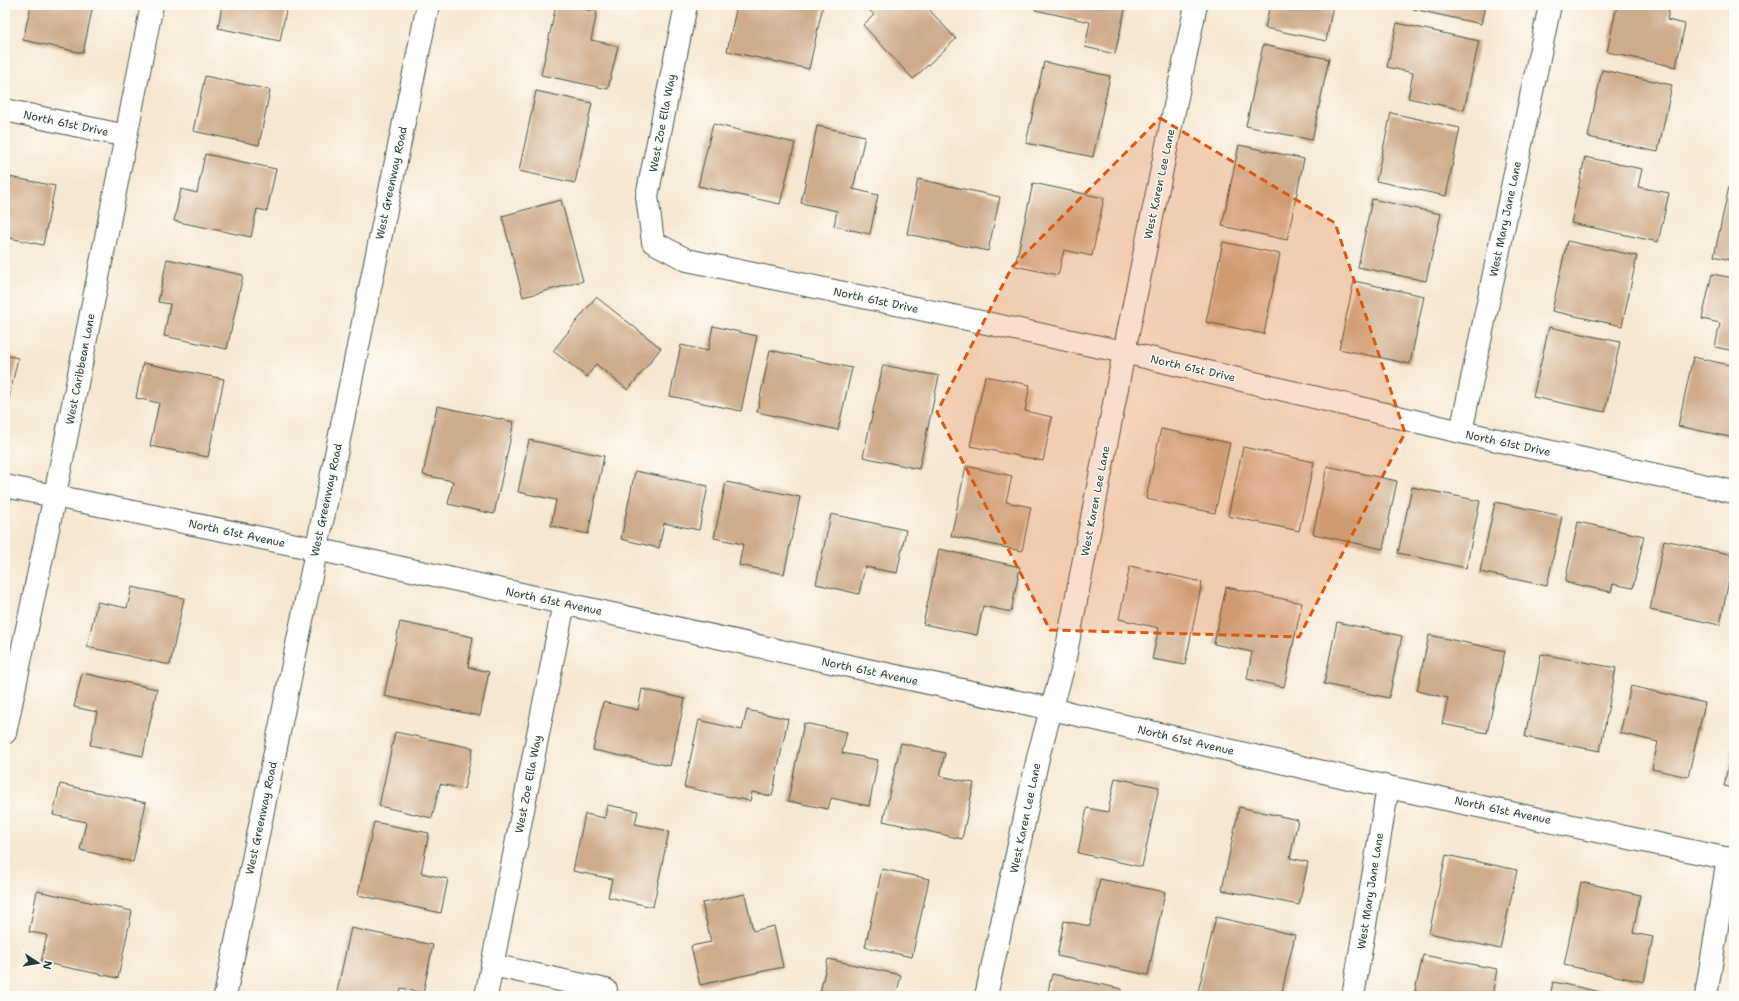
<svg xmlns="http://www.w3.org/2000/svg" width="1739" height="1001" font-family="'Shantell Sans',sans-serif">
<style>
.building{fill:#ceac8a}
.lines{fill:none;stroke-linecap:round;stroke-linejoin:round}
.street-casing{stroke:#3f564c;stroke-width:24}
.secondary-casing{stroke:#3f564c;stroke-width:24}
.street{stroke:#fff;stroke-width:22}
.secondary{stroke:#fff;stroke-width:22}
.marked{fill:#de580e;fill-opacity:0.2;stroke:#de580e;stroke-width:3;stroke-dasharray:8 5;stroke-linejoin:round}
.labels{text-anchor:middle;stroke-width:3;stroke-linejoin:round;paint-order:stroke}
.street-label{font-size:11px;fill:#1f3d34;stroke:#fdfcf7}
</style>
<rect width="100%" height="100%" fill="#fdfcf7"/>
<filter id="ink" filterUnits="userSpaceOnUse"><feTurbulence type="fractalNoise" baseFrequency=".025" numOctaves="2"/><feDisplacementMap in="SourceGraphic" scale="8" xChannelSelector="R" yChannelSelector="G"/><feConvolveMatrix kernelMatrix="1 2 1 2 8 2 1 2 1" color-interpolation-filters="sRGB"/></filter>
<filter id="wash" filterUnits="userSpaceOnUse"><feTurbulence type="fractalNoise" baseFrequency=".012" numOctaves="4" result="noise"/><feDisplacementMap in="SourceGraphic" scale="16" xChannelSelector="R" yChannelSelector="G"/><feGaussianBlur stdDeviation="0.9" result="paint"/><feColorMatrix in="noise" values="0 0 0 0 0 0 0 0 0 0 0 0 0 0 0 0 0 1.4 0 .05"/><feComposite in="paint" operator="in"/></filter>
<g filter="url(#wash)">
<rect width="100%" height="100%" fill="#f6e7d2"/>
<g id="blocks">
<path class="building" d="M31 5H93L83 53 23 40Z
M222 5H287L280 41 218 28Z
M556 5H564L597 12 591 40 618 46 608 89 541 75Z
M737 5H823L809 69 727 51Z
M865 5H925L956 39 913 79 863 25 874 15Z
M1036 5H1126L1115 54 1085 47 1090 22 1035 10Z
M1270 5H1333L1326 41 1265 28Z
M1414 5H1485L1481 24 1413 9Z
M1617 5H1670L1667 20 1685 24 1676 67 1607 52Z
M1397 23 1479 41 1464 110 1408 98 1413 73 1387 67Z
M1263 45 1329 59 1312 140 1246 126Z
M1044 62 1110 76 1093 157 1026 143Z
M1602 70 1672 85 1658 152 1588 137Z
M205 76 270 90 259 145 193 131Z
M536 91 592 103 575 183 519 171Z
M1391 113 1460 128 1446 196 1376 181Z
M713 124 795 143 780 204 698 186Z
M817 126 865 136 853 189 878 195 870 234 834 226 837 211 801 203Z
M1239 145 1304 159 1287 240 1222 226Z
M205 154 276 169 267 211 257 209 251 237 174 221 181 189 197 193Z
M1585 157 1642 169 1638 187 1669 193 1658 242 1571 223Z
M5 176 55 186 43 245 5 237Z
M918 179 1000 197 988 251 907 234Z
M1033 183 1104 198 1092 256 1064 250 1058 275 1015 266Z
M1729 187 1734 188V261L1714 256Z
M1372 199 1441 214 1426 281 1358 267Z
M561 200 583 281 523 297 502 216Z
M1567 241 1637 256 1622 326 1552 311Z
M1223 242 1280 254 1264 334 1206 322Z
M167 259 243 275 227 349 164 336 170 304 158 302Z
M1712 274 1734 278V351L1715 347 1720 323 1702 319Z
M1354 281 1424 296 1410 364 1339 349Z
M596 297 661 348 628 390 596 364 587 377 553 351Z
M713 326 757 336 741 411 670 396 681 345 708 351Z
M1549 327 1620 342 1605 412 1533 397Z
M770 350 852 368 838 430 757 412Z
M5 355 18 358 8 402 5 401Z
M1693 357 1734 366V438L1678 426Z
M143 363 224 379 208 457 150 446 159 403 136 398Z
M883 365 939 376 919 469 863 457Z
M985 376 1030 385 1025 411 1052 417 1043 461 970 446Z
M437 406 514 422 494 514 448 504 453 481 423 475Z
M1161 429 1230 443 1215 513 1146 499Z
M529 440 604 456 588 534 551 526 556 500 518 492Z
M1243 447 1314 462 1299 531 1228 516Z
M966 466 1012 476 1006 502 1031 507 1022 551 951 536Z
M1327 466 1397 481 1383 549 1313 534Z
M635 471 708 486 699 530 664 523 659 548 621 539Z
M726 482 800 497 784 574 739 565 743 544 714 538Z
M1412 487 1480 501 1466 568 1398 553Z
M1495 502 1562 516 1547 586 1480 572Z
M831 514 906 530 897 573 865 567 859 594 816 584Z
M1578 522 1644 536 1633 588 1613 584 1611 592 1565 582Z
M1664 540 1734 555 1720 625 1650 610Z
M939 549 1020 567 1011 612 983 606 977 635 923 624Z
M1130 566 1202 582 1185 665 1152 659 1159 628 1119 619Z
M132 587 184 598 170 665 87 647 97 602 127 608Z
M1226 587 1302 603 1284 687 1247 679 1252 652 1214 644Z
M400 622 473 637 468 667 489 672 480 716 384 696Z
M1337 622 1402 636 1389 698 1324 684Z
M1429 635 1505 651 1487 733 1442 724 1448 698 1417 691Z
M1541 654 1616 668 1600 751 1525 737Z
M82 673 157 689 143 756 90 745 97 712 74 707Z
M1631 686 1705 703 1688 777 1652 769 1658 742 1620 733Z
M642 689 685 699 670 766 593 750 603 702 638 710Z
M747 710 788 719 772 796 752 792 750 801 684 787 699 720 742 730Z
M804 723 847 732 842 753 878 760 869 806 831 798 828 809 788 801Z
M395 732 473 748 464 789 440 784 432 818 379 806Z
M1733 742H1734V788L1724 786Z
M901 743 945 753 940 776 974 783 962 839 883 821Z
M1115 778 1159 787 1142 867 1078 853 1087 808 1108 812Z
M60 784 146 803 133 862 80 850 86 822 53 815Z
M607 805 638 811 635 824 669 831 653 907 608 897 612 879 573 871 585 814 605 818Z
M1239 807 1298 820 1290 858 1308 862 1299 905 1222 890Z
M374 822 429 833 421 873 448 879 441 913 358 895Z
M1446 855 1517 870 1500 949 1429 933Z
M882 869 929 879 912 957 865 947Z
M1100 879 1165 892 1148 975 1057 956 1064 921 1090 926Z
M1581 882 1640 895 1633 933 1653 937 1644 982 1564 965Z
M37 891 132 911 118 978 41 962 47 935 29 932Z
M745 894 753 931 774 926 783 967 700 985 691 946 711 942 702 903Z
M1216 917 1295 935 1281 996H1197Z
M351 928 433 945 423 993 401 988 399 996H336Z
M1423 955 1497 969 1492 996H1439L1415 991Z
M828 959 901 975 896 996H819Z
M1052 974 1122 989 1121 996H1047Z
M1553 982 1616 995V996H1550Z"/>
</g>
</g>
<g filter="url(#ink)">
<use href="#blocks" fill-opacity="0" stroke="#3f564c" stroke-width="1"/>
<g class="lines">
<defs>
<path id="street" d="M686 5 647 196 653 242 687 260 1124 352 1461 432 1734 492
M5 110 126 136
M1461 432 1550 5
M5 486 316 549 872 671 1052 709 1388 787 1734 860
M5 733 55 495 152 5
M492 965 606 990
M486 996 564 603
M986 996 1039 753 1063 668 1124 352 1196 5
M1353 996 1388 787
M1706 996 1728 858"/>
<path id="secondary" d="M225 996 428 5"/>
</defs>
<use href="#street" class="street-casing"/>
<use href="#secondary" class="secondary-casing"/>
<use href="#street" class="street"/>
<use href="#secondary" class="secondary"/>
</g>
</g>
<path class="marked" d="M1160 118 1335 223 1405 433 1299 637 1050 630 937 412 1012 267Z"/>
<g class="labels">
<g class="street-label">
<text transform="translate(66 123) rotate(12)" y="4">North 61st Drive</text>
<text transform="translate(662 123) rotate(-79)" y="4">West Zoe Ella Way</text>
<text transform="translate(391 183) rotate(-78)" y="4">West Greenway Road</text>
<text transform="translate(1159 184) rotate(-78)" y="4">West Karen Lee Lane</text>
<text transform="translate(1505 219) rotate(-78)" y="4">West Mary Jane Lane</text>
<text transform="translate(876 300) rotate(12)" y="4">North 61st Drive</text>
<text transform="translate(1193 368) rotate(13)" y="4">North 61st Drive</text>
<text transform="translate(80 369) rotate(-79)" y="4">West Caribbean Lane</text>
<text transform="translate(1508 443) rotate(12)" y="4">North 61st Drive</text>
<text transform="translate(326 500) rotate(-78)" y="4">West Greenway Road</text>
<text transform="translate(1095 501) rotate(-79)" y="4">West Karen Lee Lane</text>
<text transform="translate(237 533) rotate(12)" y="4">North 61st Avenue</text>
<text transform="translate(554 601) rotate(12)" y="4">North 61st Avenue</text>
<text transform="translate(870 671) rotate(12)" y="4">North 61st Avenue</text>
<text transform="translate(1186 740) rotate(13)" y="4">North 61st Avenue</text>
<text transform="translate(528 784) rotate(-79)" y="4">West Zoe Ella Way</text>
<text transform="translate(1503 810) rotate(12)" y="4">North 61st Avenue</text>
<text transform="translate(261 818) rotate(-78)" y="4">West Greenway Road</text>
<text transform="translate(1025 818) rotate(-78)" y="4">West Karen Lee Lane</text>
<text transform="translate(1370 891) rotate(-81)" y="4">West Mary Jane Lane</text>
</g>
</g>
<rect width="1739" height="1001" fill="none" stroke="#fdfcf7" stroke-width="20"/>
<g transform="translate(38 963) rotate(102)" stroke="#fdfcf7" stroke-width="3" paint-order="stroke">
<path d="M0-3L7 15L0 10L-7 15Z" fill="#1f3d34"/>
<text y="-6" font-size="11" font-weight="bold" text-anchor="middle" fill="#1f3d34">N</text>
</g>
</svg>
